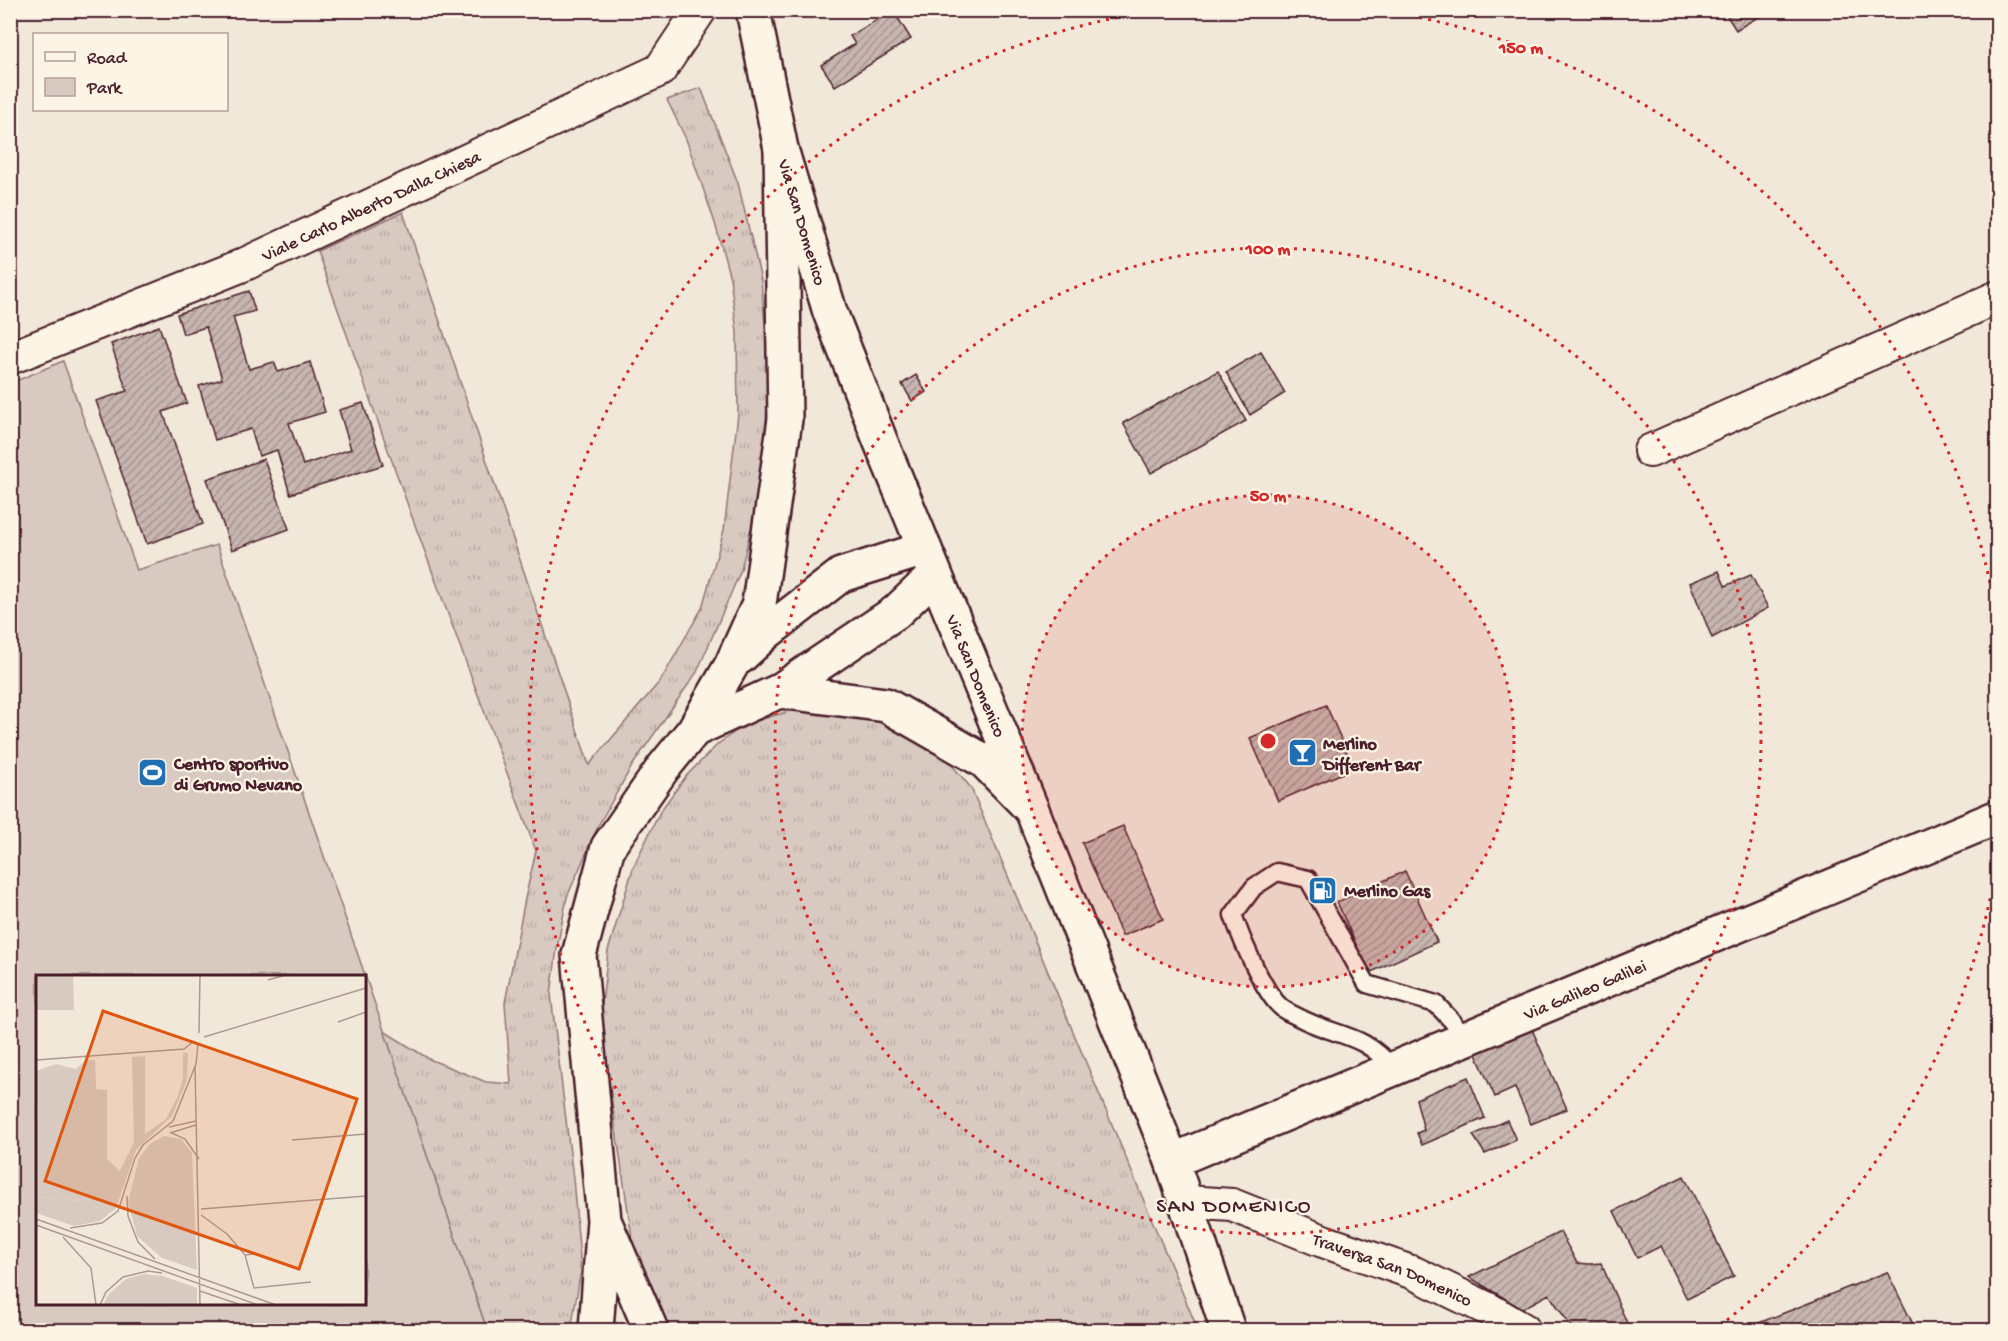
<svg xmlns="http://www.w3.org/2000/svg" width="2008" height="1341" font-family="'Gochi Hand',sans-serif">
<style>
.grass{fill:url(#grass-tufts);stroke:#917476;stroke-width:1.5}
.park{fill:#d8cac0;stroke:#917476;stroke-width:1.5;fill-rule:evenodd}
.building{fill:url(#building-hatch);stroke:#4a1f2b;stroke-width:1.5}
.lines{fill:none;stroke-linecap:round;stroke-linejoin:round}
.lane-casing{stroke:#4a1f2b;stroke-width:21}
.street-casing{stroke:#4a1f2b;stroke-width:36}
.secondary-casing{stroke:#4a1f2b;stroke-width:38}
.highway-casing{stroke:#4a1f2b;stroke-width:38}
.lane{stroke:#fcf5e5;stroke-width:16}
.street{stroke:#fcf5e5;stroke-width:32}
.secondary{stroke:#fcf5e5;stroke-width:33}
.highway{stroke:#fcf5e5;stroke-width:33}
.ring{fill:none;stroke:#d62828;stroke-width:3;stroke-dasharray:3 6}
.labels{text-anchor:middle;stroke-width:4.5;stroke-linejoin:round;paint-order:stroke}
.street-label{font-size:18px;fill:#4a1f2b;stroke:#fcf5e5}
.poi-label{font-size:18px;font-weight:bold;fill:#4a1f2b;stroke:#fcf5e5;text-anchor:start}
.quarter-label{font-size:21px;letter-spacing:1.5px;fill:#4a1f2b;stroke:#fcf5e5}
.inset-road{fill:none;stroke:#ae9894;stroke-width:1.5}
.view{fill:#e0560e;fill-opacity:0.15;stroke:#e0560e;stroke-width:3}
.inset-edge{fill:none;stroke:#4a1f2b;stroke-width:3}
.centre{fill:#d62828;stroke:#fcf5e5;stroke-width:3}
.ring-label{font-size:18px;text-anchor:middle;font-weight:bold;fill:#d62828;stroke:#fcf5e5;stroke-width:4.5;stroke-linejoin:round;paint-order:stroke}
</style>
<defs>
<pattern id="grass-tufts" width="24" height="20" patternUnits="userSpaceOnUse" patternTransform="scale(1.5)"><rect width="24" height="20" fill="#d8cac0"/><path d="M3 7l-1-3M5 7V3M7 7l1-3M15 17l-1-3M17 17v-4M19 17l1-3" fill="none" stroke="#bbada5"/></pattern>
<pattern id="building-hatch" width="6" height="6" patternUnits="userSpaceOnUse" patternTransform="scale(1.5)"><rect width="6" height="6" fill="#c7b6af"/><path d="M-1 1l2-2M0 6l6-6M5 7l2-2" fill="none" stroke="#a4938f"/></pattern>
</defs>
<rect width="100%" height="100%" fill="#f1e8da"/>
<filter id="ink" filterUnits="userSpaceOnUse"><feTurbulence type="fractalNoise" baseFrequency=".0167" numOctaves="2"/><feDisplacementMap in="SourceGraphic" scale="12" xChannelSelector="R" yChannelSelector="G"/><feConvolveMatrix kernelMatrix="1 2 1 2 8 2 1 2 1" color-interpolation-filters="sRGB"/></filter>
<g filter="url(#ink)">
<path class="grass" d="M701 88 738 183 761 280 769 367 763 478 741 570 697 672 632 766 599 824 567 897 557 948 551 995 573 1178 581 1270 571 1330H487L384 1031 429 1059 486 1082 511 1084 505 1003 525 899 536 851 412 517 317 251 403 212 589 765 661 680 702 608 724 530 738 414 737 332 730 278 715 223 686 139 667 100Z
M799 708 860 711 901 726 942 753 971 788 1198 1330H660L639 1285 600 1022 608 951 634 865 661 810 687 775 718 744 736 731 756 721Z"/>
<path class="park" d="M63 361 137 570 217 545 487 1330H11V383ZM38 976H364V1304H38Z"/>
<path class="building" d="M893 10 911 39 835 86 821 65 855 44 850 36Z
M1725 10H1770L1736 30 1724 11Z
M249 291 255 311 233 317 249 369 274 362 278 372 310 362 325 412 289 423 303 465 351 449 339 410 363 403 383 465 290 494 277 450 259 456 251 429 215 440 199 386 222 379 206 327 183 334 177 314Z
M159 326 187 403 163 412 203 524 147 544 96 401 127 391 111 344Z
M1261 352 1285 393 1250 415 1226 372Z
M1218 371 1246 421 1151 473 1123 423Z
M916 375 926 392 912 401 902 384Z
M264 459 289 529 232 550 207 479Z
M1719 571 1725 586 1751 575 1768 608 1712 638 1690 583Z
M1326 705 1354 768 1278 801 1250 738Z
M1123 826 1163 919 1122 936 1082 843Z
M1405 871 1437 942 1369 973 1337 902Z
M1531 1027 1567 1109 1531 1124 1515 1088 1495 1097 1475 1052Z
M1468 1077 1485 1118 1422 1145 1417 1133 1424 1130 1416 1099Z
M1507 1120 1516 1140 1485 1154 1473 1135Z
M1684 1176 1734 1276 1687 1299 1661 1246 1637 1258 1614 1211Z
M1560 1232 1577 1263 1589 1264 1601 1263 1630 1330H1573L1549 1294 1522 1309 1469 1277Z
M1887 1272 1916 1330H1868L1865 1327 1855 1330H1741Z"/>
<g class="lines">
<defs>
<path id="lane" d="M1393 1069C1364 1032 1335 1037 1298 1017 1293 1014 1286 1012 1282 1008 1264 994 1241 938 1233 915L1254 887 1277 872 1308 879 1367 984 1436 1004 1453 1022 1463 1040"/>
<g id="street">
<path id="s1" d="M10 358 243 265 660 70 700 10"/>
<path d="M1650 451 1998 297"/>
<path id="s2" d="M1186 1202 1232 1205 1323 1241 1414 1273 1490 1310 1524 1330"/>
</g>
<g id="secondary">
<path id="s3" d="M753 10 781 149 830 312 880 440 1032 810 1172 1161 1228 1330"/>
<path id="s4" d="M1172 1161 1998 817"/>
</g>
<path id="highway" d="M740 657 766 633 841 575 924 549
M779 691 886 705 984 761 1032 810
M694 730 779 691 896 612 935 575
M606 1225 651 1330
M596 1330 604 1220 579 955 608 847 663 768 694 730 731 666 759 604 785 419 781 149"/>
</defs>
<use href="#lane" class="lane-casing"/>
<use href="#street" class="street-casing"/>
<use href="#secondary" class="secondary-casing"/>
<use href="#highway" class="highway-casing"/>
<use href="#lane" class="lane"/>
<use href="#street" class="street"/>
<use href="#secondary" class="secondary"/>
<use href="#highway" class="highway"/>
</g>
</g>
<circle cx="1268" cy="741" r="246" fill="#d62828" fill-opacity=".12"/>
<g class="ring">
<circle cx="1268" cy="741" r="246"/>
<circle cx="1268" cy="741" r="493"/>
<path d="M1997 863A739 739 0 0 1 1718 1327M818 1327A739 739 0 0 1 1152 11M1384 11A739 739 0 0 1 1997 619"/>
</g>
<defs>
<symbol id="bar-square" viewBox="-11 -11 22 22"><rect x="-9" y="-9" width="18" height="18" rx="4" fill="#1f6fb2" stroke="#fcf5e5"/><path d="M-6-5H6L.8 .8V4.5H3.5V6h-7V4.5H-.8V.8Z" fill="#fff"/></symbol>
<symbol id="stadium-square" viewBox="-11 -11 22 22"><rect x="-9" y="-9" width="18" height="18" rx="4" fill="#1f6fb2" stroke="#fcf5e5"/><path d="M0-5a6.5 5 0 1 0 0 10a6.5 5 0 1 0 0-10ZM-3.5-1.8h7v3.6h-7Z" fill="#fff"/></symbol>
<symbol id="fuel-square" viewBox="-11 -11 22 22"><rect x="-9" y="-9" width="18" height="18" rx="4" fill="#1f6fb2" stroke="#fcf5e5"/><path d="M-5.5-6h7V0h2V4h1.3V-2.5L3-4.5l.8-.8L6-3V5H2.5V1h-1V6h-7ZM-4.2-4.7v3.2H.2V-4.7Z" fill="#fff"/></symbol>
</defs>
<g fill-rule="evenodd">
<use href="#bar-square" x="1286" y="736" width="33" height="33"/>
<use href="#stadium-square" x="136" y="756" width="33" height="33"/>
<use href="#fuel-square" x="1306" y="874" width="33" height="33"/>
</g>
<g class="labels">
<g class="street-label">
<text dy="6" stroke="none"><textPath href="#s1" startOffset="392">Viale Carlo Alberto Dalla Chiesa</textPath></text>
<text dy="6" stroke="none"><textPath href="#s3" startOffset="218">Via San Domenico</textPath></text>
<text dy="6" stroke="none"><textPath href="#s3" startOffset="704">Via San Domenico</textPath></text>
<text dy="6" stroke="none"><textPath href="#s4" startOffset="447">Via Galileo Galilei</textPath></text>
<text dy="6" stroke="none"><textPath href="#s2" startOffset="219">Traversa San Domenico</textPath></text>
</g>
<g class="poi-label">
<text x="1323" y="749">Merlino<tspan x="1323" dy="21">Different Bar</tspan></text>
<text x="174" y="769">Centro sportivo<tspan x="174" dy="21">di Grumo Nevano</tspan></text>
<text x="1344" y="896">Merlino Gas</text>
</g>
<g class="quarter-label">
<text x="1234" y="1212">SAN DOMENICO</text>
</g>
</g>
<g transform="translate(36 975)">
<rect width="330" height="330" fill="#f1e8da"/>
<path d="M0 0H37L38 35H0ZM147 78H152L151 105 136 141 100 175 80 233 64 246 38 251 0 238V222L71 228V184L84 196 98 167 96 82 109 81V159L130 144 142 121 147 103ZM128 161 145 164 156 178 161 295 126 283 101 261 92 227 103 183 115 168ZM108 299 126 301 161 313V330H67L73 319 90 304Z" fill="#d8cac0"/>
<path d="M50 85H59L60 114 71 115V228L0 222V96L20 89 40 94Z" fill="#d8cac0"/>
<path class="inset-road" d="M232 5 250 0M302 47 330 37M163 58 164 0M168 62 330 13M0 85 148 74 158 66M160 89 162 69M159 92 164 330M133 152 160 146M134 158 160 150M136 158 149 164 163 184M256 165 330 159M91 221 92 241 102 267 119 284M165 234 330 221M165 240 191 259 209 280 219 279M0 244 240 330M0 250 222 330M34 253 66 248 82 236 99 183 107 170 137 146 160 89M27 262 55 293 60 330M209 280 218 313 275 307M164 316 205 330M64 330 70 317 87 302 112 296 126 298"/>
<path class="view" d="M67 36 321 124 263 294 9 206Z"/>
<rect width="330" height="330" class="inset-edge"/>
</g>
<circle cx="1268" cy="741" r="9" class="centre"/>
<g class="ring-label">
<text x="1521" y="53">150 m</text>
<text x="1268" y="254">100 m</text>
<text x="1268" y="501">50 m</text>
</g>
<rect width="2008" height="1341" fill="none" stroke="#fcf5e5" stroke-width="36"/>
<rect x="18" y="18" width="1972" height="1305" fill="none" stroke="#4a1f2b" stroke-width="2" filter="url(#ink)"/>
<rect x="33" y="33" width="195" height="78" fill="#fcf5e5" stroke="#b59f9b" stroke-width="1.5"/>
<rect x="45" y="52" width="30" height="9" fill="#fcf5e5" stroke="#b59f9b" stroke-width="1.5"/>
<text x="87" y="63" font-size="18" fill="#4a1f2b">Road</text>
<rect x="45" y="78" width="30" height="18" fill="#d8cac0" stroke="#b59f9b" stroke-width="1.5"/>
<text x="87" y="93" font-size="18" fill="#4a1f2b">Park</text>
</svg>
